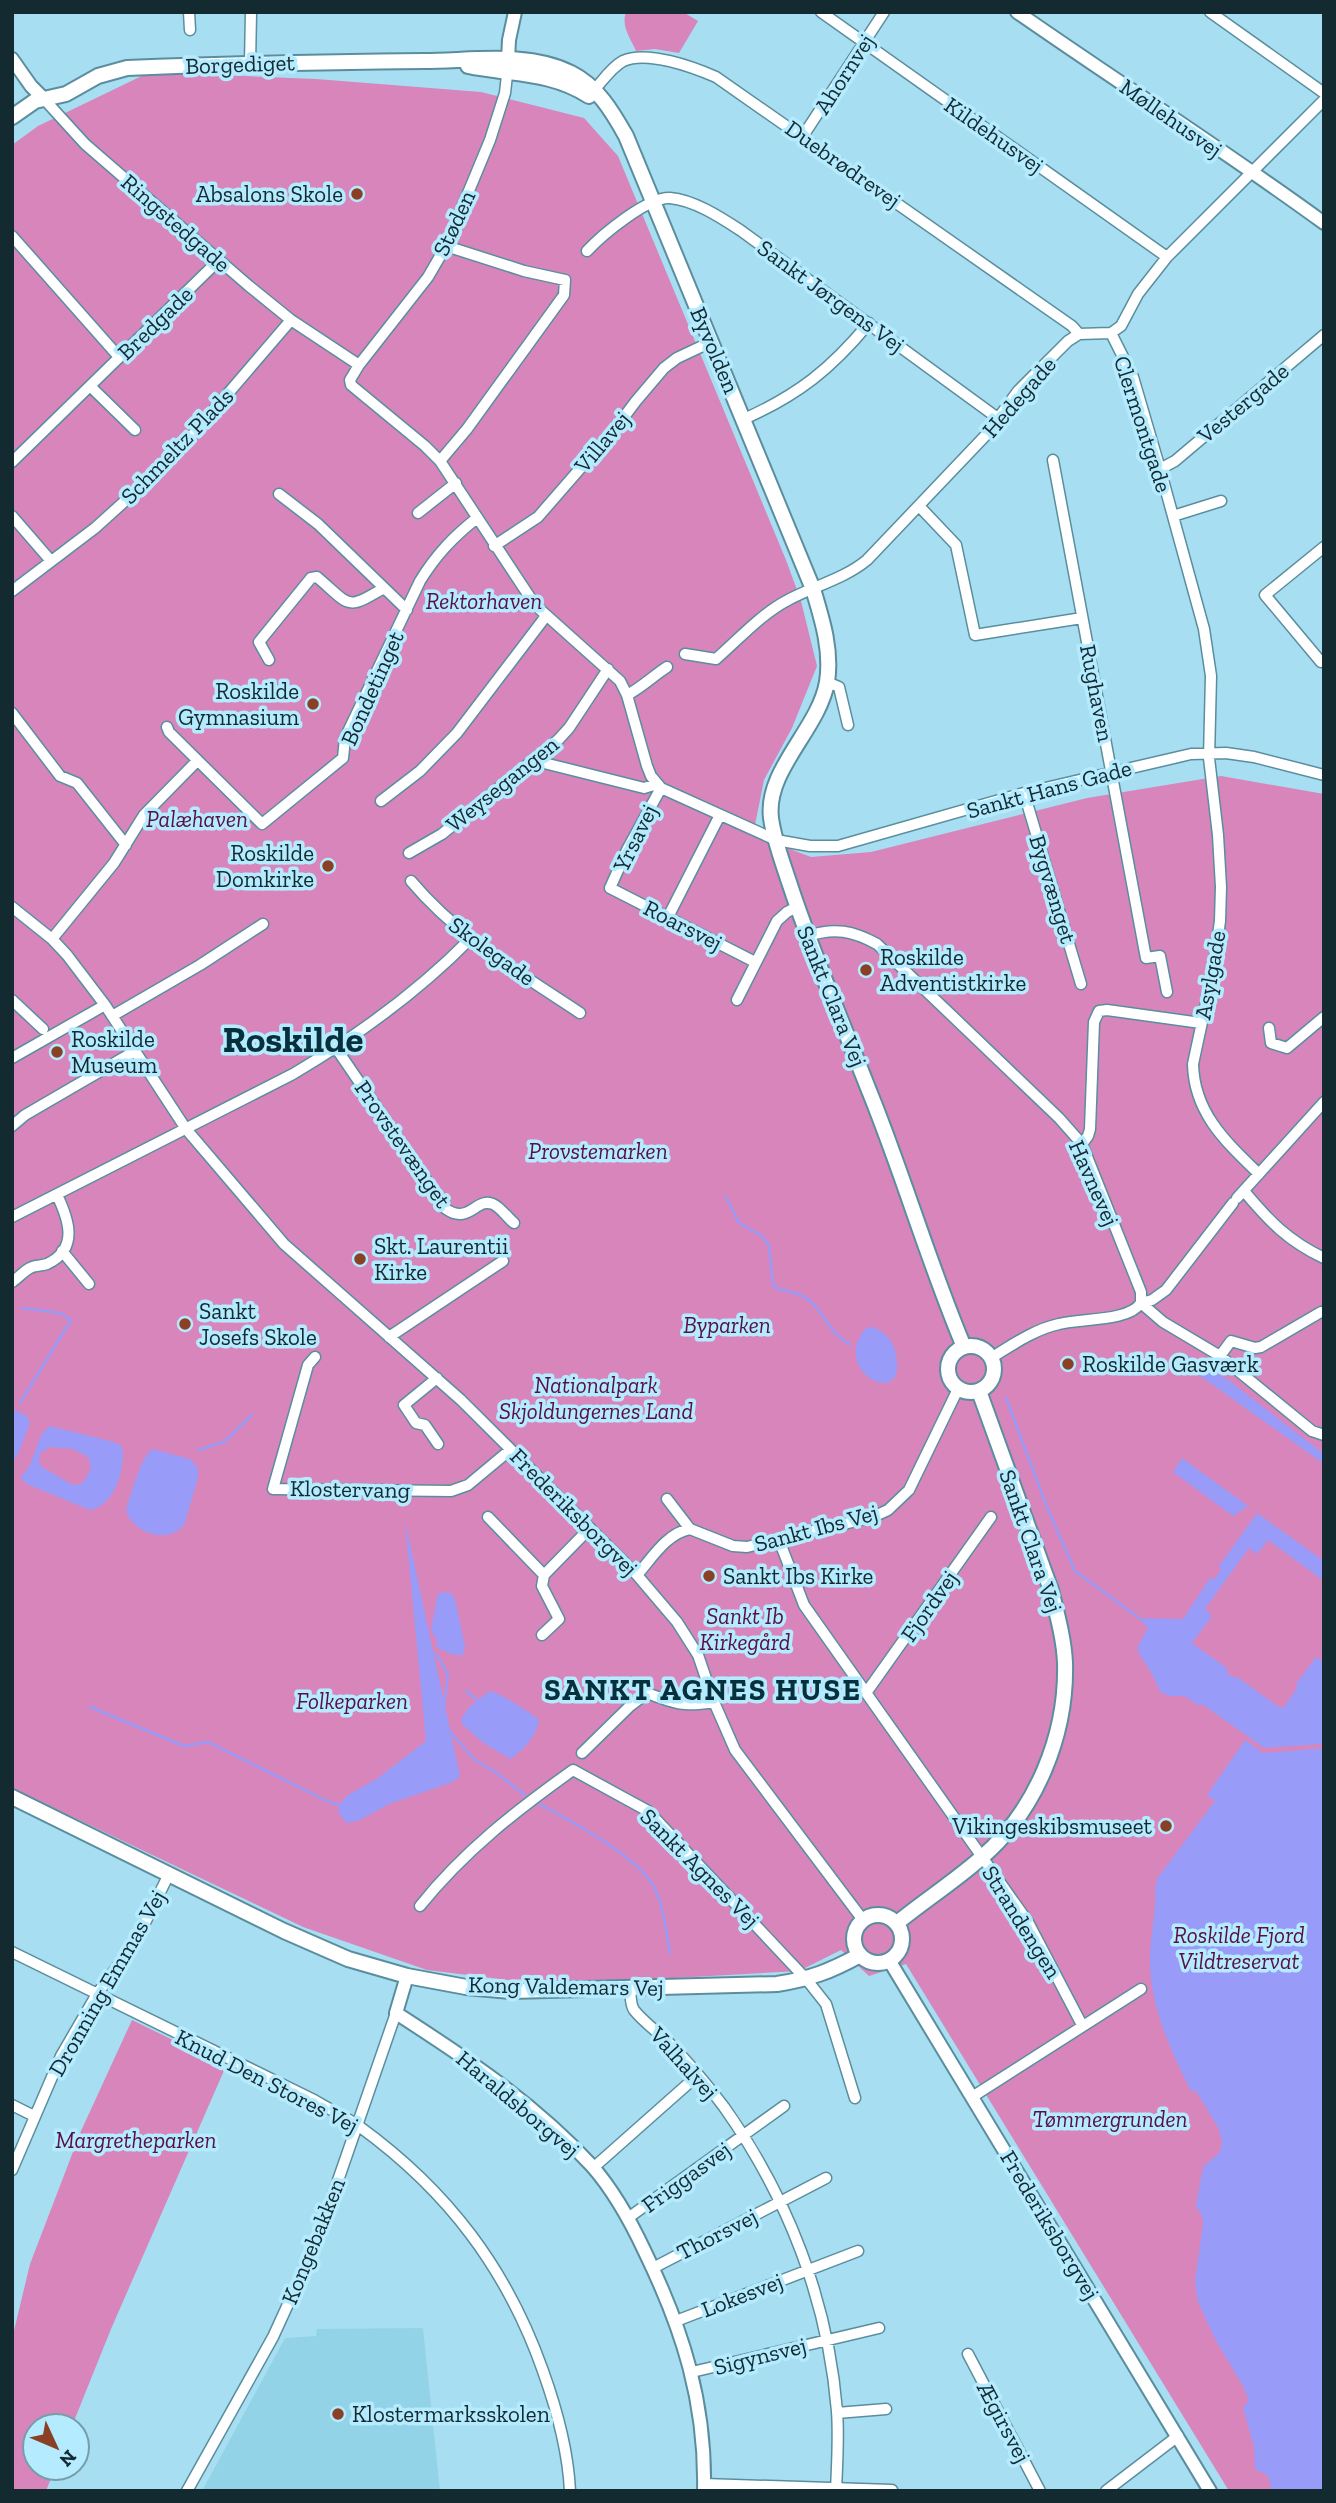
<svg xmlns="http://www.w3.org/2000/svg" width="1336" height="2503" font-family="'Zilla Slab',serif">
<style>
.built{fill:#93d3e8}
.green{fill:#d885bb}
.water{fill:#989bf8;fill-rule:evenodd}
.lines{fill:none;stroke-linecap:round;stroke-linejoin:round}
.stream{stroke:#989bf8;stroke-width:2.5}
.minor-casing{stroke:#5a8e9f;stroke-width:13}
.tertiary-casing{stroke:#5a8e9f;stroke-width:16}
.secondary-casing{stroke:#5a8e9f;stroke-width:18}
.minor{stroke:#fff;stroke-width:10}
.tertiary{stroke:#fff;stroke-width:12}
.secondary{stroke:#fff;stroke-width:14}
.poi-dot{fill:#894024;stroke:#b5ebfe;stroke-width:2.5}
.labels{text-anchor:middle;stroke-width:7;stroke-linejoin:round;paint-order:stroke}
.street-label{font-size:23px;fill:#142a31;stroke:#b5ebfe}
.poi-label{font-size:23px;fill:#142a31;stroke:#b5ebfe;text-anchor:start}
.park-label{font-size:23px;font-style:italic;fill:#570f44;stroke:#b5ebfe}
.district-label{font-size:30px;font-weight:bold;letter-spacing:2px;fill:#05303c;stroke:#b5ebfe}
.town-label{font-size:37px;font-weight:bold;fill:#05303c;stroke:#b5ebfe}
</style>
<rect width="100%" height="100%" fill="#a8def1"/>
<path class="built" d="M423 2328 440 2491H202L285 2338 316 2336 317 2329Z"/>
<path class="green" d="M626 12H683L698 21 679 53 655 49 636 51C630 37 621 27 626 12Z
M150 72 316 79 481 92 584 118 618 156 786 560 801 601 817 666 792 728 764 780 753 835 811 857 871 852 1087 798 1221 776 1324 794V2491H1229L906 1964 869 1976 841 1950 799 1971 548 1985 427 1970 303 1927 12 1788V145L38 126Z
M132 2020 226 2066 111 2329 72 2426H35V2468H55L46 2491H12V2339L30 2264 81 2131Z"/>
<path class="water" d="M873 1327C886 1333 894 1341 896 1355 908 1412 828 1371 866 1328Z
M1187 1355 1227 1379 1324 1454V1464L1182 1363Z
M12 1409 26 1415 30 1423 19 1452 12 1463Z
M50 1426 114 1442 122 1446C126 1468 115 1506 90 1510L29 1485 22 1480 21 1476 29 1467 42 1433ZM50 1447 73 1449 88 1457 91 1468 83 1483 73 1485 42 1467 39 1463 40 1453Z
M152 1449 190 1459 198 1468V1478L184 1525C168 1545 131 1533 126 1509 132 1493 140 1458 152 1449Z
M1182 1458 1248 1506 1233 1516 1173 1472Z
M1257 1513 1324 1561V1581L1268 1540 1257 1554 1249 1548 1205 1609 1212 1616 1192 1643 1228 1669 1226 1672 1234 1678 1236 1676 1280 1708 1284 1707 1297 1688 1296 1684 1316 1657 1324 1662V1744L1264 1748 1202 1704 1200 1706 1184 1696H1171L1161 1693 1151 1672 1138 1652V1646L1148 1628 1139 1618 1183 1619 1210 1578 1214 1579 1221 1570 1219 1566Z
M405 1521 460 1776 453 1782 389 1804 360 1820 347 1823 339 1814V1805L348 1795 378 1778 426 1741Z
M441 1592 451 1593 455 1599 465 1647 463 1655H454L437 1648V1640L431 1631 437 1597Z
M490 1691C500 1693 531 1713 539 1720 537 1736 523 1751 510 1759L482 1742 461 1723C463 1709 479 1699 490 1691Z
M1245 1740 1263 1753 1324 1748V2491H1272L1268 2476 1255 2469 1254 2447 1243 2407 1249 2401 1243 2386 1215 2339 1198 2302 1195 2282 1203 2224 1202 2216 1196 2206 1203 2167 1220 2152 1222 2143 1219 2129 1196 2091H1191C1170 2050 1149 2003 1150 1957 1150 1933 1157 1910 1155 1886L1158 1882 1156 1880 1215 1801 1207 1795Z"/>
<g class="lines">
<path class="stream" d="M726 1197 739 1223 762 1236 769 1246 773 1284 776 1288C786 1291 800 1293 808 1299 825 1313 830 1335 850 1344
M1006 1398 1047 1507 1075 1571 1139 1618
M20 1403 71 1320 60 1313 22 1308
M198 1450 224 1442 252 1415
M431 1653 436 1654 448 1674 444 1706
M466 1691 477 1700
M90 1707 184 1746 208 1742 327 1801 339 1805
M448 1729 475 1760 494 1771 525 1795
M536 1802C567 1819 640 1857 655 1889 664 1909 666 1931 670 1953"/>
<defs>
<path id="minor" d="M189 12 190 30
M821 12 1167 257
M1210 12 1324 93
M250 64 251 12
M508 66 505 93 490 140 446 246 428 277 359 365 350 380 351 385 425 446 440 461 535 605 620 681 627 695 647 766 651 776 661 788 776 840 810 846H838L1024 793 1191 754 1226 753 1254 757 1324 775
M595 89C603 80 612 67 623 61 647 50 693 67 716 77L1072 326 1079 334
M44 99 85 144 249 286 291 320 359 365
M803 136 884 12
M12 236 119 357
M587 251C602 235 647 197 670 198 694 200 720 217 740 230L999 419
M1111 333 1133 377 1160 469 1204 629 1211 676 1209 758 1218 835 1221 887 1220 921 1213 971 1193 1064C1194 1113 1226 1142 1259 1174
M90 386 135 430
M744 419C798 395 831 369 869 323
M1053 460 1146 958 1160 956 1167 992
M440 461 467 429 564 295 565 280 524 271 446 246
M12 462 219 260
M1160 469 1175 461 1324 335
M279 494 318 524 407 610
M919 506 956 545 975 635 1082 618
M418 513 456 483
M12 516 51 561
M1173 516 1221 501
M494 546 538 517 618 425 636 401 664 368 677 358 711 342
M12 591 95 528 146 482 189 439 291 320
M685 654 716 659C739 639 761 614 788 600 814 586 844 579 867 560L986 435 1018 391 1068 341 1079 334 1111 333 1121 326 1138 294 1167 257 1324 100
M269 660 259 642 311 578 317 577C351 606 345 611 384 588
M1321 662 1265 595 1324 547
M827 682 839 687 848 725
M627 695C641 688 653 676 667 667
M12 713 60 776 77 783 126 845
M167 727 169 732 262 824 343 758 345 738 420 581C436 555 453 537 477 518
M535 758 548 764 644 788 657 784
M661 788 627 850 610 888 755 962
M1024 793 1081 984
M381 801 420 771 457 733 546 616
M409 853 442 834 558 740 569 728 608 669
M411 881C458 937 520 973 580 1013
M12 907 52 939 67 955 105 1005 186 1129 284 1244 461 1400 637 1575 677 1622 698 1655 714 1702 735 1750 863 1920
M668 917 720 815
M808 936C835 927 853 931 877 944L1059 1118 1082 1144 1141 1292V1303L1163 1322 1220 1356 1312 1431 1324 1435
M52 939 114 863 144 815 197 761
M12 1000 43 1029
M737 1000 777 921 787 912 797 907
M112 1016 200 965 263 924
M1269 1028 1271 1043 1287 1048 1324 1017
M336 1048 446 1209C469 1225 476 1197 493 1204 500 1207 508 1218 514 1223
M12 1058 105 1005
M12 1126 25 1115 135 1051
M1082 1144 1088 1136 1090 1129 1094 1022 1099 1011 1107 1010 1201 1023
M1244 1191C1269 1221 1288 1241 1324 1258
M1237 1198 1324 1102
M12 1217 293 1074C357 1036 418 992 470 939
M62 1251 89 1284
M12 1282C18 1278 24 1271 30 1268 35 1265 42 1266 47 1264 79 1249 69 1220 57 1195
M1141 1303 1152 1300 1166 1290 1233 1203
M389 1337 503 1261
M1220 1356 1231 1341 1255 1348 1261 1347 1321 1312
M315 1357 308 1365 273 1489 451 1491 468 1485 510 1450
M991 1358C1012 1345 1035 1329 1059 1324 1081 1318 1128 1322 1141 1303
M437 1378 404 1405 416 1423 425 1425 438 1444
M667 1499 690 1529
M488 1517 544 1575 542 1586 559 1619 542 1635
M779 1540 804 1605 1028 1922 1082 2025
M544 1575 590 1528
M637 1575C652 1558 667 1533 690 1529L733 1546 747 1547 873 1517 888 1510 909 1490 958 1389
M866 1693 991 1517
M582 1753 630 1706 647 1693C676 1704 683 1707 714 1702
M420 1906C464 1851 517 1810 573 1770L648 1811 807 1980 826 2004 855 2098
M12 1952 314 2100C329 2109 346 2117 360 2127 448 2191 507 2269 543 2371 557 2410 568 2449 570 2491
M630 1989C631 1996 630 2004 634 2010 644 2023 661 2034 672 2046 691 2065 708 2086 724 2107 788 2197 828 2301 837 2411 839 2438 837 2464 836 2491
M972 2097 1141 1989
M12 2105 34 2116
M593 2168 698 2075
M12 2170 61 2056 97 1994 135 1943 169 1874
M628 2218 784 2106
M653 2268 826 2178
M676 2321 858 2251
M968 2354 1040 2491
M692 2372 879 2328
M837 2413 886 2409
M704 2484 892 2490
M187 2491 273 2337 317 2241 396 2013
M1106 2491 1178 2436"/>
<path id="tertiary" d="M1017 12C1119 83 1224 150 1324 223
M12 59 31 86 44 99
M508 60 509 40 515 12
M889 1960 1210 2491
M407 1976 396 2013C466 2058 535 2104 592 2166 614 2191 631 2222 645 2252 683 2330 706 2403 704 2491"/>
<path id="secondary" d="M468 66C511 75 550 71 589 96
M12 117 35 101 66 94 98 76 127 68C226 64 325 62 424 61 470 61 528 51 571 73 597 86 612 111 626 136L813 589C822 619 832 650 827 682 819 729 765 770 771 818 774 841 783 863 790 885 813 955 843 1024 870 1093 904 1177 929 1264 964 1347
M948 1369a23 23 0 1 1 46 0a23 23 0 1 1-46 0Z
M12 1797 284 1931 348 1959 407 1976 466 1987 511 1991 777 1984C810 1979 831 1971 860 1955
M854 1939a24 24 0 1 1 48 0a24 24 0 1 1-48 0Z
M897 1923C924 1901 955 1881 981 1858 1036 1811 1067 1735 1065 1663 1064 1639 1057 1614 1051 1590L979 1391"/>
</defs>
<use href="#minor" class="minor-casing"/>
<use href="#tertiary" class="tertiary-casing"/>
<use href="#secondary" class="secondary-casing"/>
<use href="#minor" class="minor"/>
<use href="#tertiary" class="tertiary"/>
<use href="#secondary" class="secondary"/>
</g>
<g class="poi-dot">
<circle cx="357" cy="194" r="7"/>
<circle cx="313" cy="704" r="7"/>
<circle cx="328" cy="866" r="7"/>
<circle cx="866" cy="970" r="7"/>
<circle cx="57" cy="1052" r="7"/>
<circle cx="360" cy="1259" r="7"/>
<circle cx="185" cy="1324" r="7"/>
<circle cx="1068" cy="1364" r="7"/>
<circle cx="709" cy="1576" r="7"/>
<circle cx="1166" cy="1826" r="7"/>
<circle cx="338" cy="2414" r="7"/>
</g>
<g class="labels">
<g class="street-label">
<text transform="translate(240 64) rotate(-2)" y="8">Borgediget</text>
<text transform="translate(844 74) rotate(-57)" y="8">Ahornvej</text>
<text transform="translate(1171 118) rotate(35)" y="8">Møllehusvej</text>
<text transform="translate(994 135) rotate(35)" y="8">Kildehusvej</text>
<text transform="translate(843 164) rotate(35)" y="8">Duebrødrevej</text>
<text transform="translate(176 223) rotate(41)" y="8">Ringstedgade</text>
<text transform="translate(454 223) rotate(-65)" y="8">Støden</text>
<text transform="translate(831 296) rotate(36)" y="8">Sankt Jørgens Vej</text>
<text transform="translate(155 323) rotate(-44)" y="8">Bredgade</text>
<text transform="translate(715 350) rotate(67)" y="8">Byvolden</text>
<text transform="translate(1019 397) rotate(-49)" y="8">Hedegade</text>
<text transform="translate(1243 403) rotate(-40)" y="8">Vestergade</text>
<text transform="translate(1143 424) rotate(72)" y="8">Clermontgade</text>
<text transform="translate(602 442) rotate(-50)" y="8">Villavej</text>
<text transform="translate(177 446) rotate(-46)" y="8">Schmeltz Plads</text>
<text transform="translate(372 688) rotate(-66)" y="8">Bondetinget</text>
<text transform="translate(1097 693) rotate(79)" y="8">Rughaven</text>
<text transform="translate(502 784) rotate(-39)" y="8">Weysegangen</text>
<text transform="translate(1049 789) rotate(-15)" y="8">Sankt Hans Gade</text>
<text transform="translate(635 838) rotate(-64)" y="8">Yrsavej</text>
<text transform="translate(1053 889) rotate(73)" y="8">Bygvænget</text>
<text transform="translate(683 925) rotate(27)" y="8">Roarsvej</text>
<text transform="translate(492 951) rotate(36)" y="8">Skolegade</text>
<text transform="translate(1210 975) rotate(-80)" y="8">Asylgade</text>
<text transform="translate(832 996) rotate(68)" y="8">Sankt Clara Vej</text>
<text transform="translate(403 1144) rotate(55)" y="8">Provstevænget</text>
<text transform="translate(1094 1183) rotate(66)" y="8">Havnevej</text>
<text transform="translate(350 1489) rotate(1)" y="8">Klostervang</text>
<text transform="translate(574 1512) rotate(45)" y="8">Frederiksborgvej</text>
<text transform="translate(816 1528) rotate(-15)" y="8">Sankt Ibs Vej</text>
<text transform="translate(1031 1541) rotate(71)" y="8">Sankt Clara Vej</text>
<text transform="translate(929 1606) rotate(-55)" y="8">Fjordvej</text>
<text transform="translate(700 1868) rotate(45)" y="8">Sankt Agnes Vej</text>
<text transform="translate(1022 1922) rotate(58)" y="8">Strandengen</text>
<text transform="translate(107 1983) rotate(-60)" y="8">Dronning Emmas Vej</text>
<text transform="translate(566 1986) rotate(1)" y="8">Kong Valdemars Vej</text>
<text transform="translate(684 2063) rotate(48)" y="8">Valhalvej</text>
<text transform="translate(267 2081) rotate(27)" y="8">Knud Den Stores Vej</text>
<text transform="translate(518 2104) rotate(40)" y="8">Haraldsborgvej</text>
<text transform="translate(686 2177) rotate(-36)" y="8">Friggasvej</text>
<text transform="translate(1050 2225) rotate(59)" y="8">Frederiksborgvej</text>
<text transform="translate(717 2234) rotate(-27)" y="8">Thorsvej</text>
<text transform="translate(313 2241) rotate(-68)" y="8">Kongebakken</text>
<text transform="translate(742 2295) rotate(-21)" y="8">Lokesvej</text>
<text transform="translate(760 2356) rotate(-14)" y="8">Sigynsvej</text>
<text transform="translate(1004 2422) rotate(62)" y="8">Ægirsvej</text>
</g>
<g class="poi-label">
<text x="343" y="202" text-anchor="end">Absalons Skole</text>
<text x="299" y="699" text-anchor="end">Roskilde<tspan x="299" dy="26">Gymnasium</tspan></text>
<text x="314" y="861" text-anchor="end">Roskilde<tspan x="314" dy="26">Domkirke</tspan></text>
<text x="880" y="965">Roskilde<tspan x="880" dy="26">Adventistkirke</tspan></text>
<text x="71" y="1047">Roskilde<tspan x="71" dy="26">Museum</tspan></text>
<text x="374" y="1254">Skt. Laurentii<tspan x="374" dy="26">Kirke</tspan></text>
<text x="199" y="1319">Sankt<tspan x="199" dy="26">Josefs Skole</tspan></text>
<text x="1082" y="1372">Roskilde Gasværk</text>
<text x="723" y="1584">Sankt Ibs Kirke</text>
<text x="1152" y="1834" text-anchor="end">Vikingeskibsmuseet</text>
<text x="352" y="2422">Klostermarksskolen</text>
</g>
<g class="park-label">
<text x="484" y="609">Rektorhaven</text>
<text x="197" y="827">Palæhaven</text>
<text x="598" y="1159">Provstemarken</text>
<text x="727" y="1333">Byparken</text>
<text x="596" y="1393">Nationalpark<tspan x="596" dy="26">Skjoldungernes Land</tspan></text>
<text x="745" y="1624">Sankt Ib<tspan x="745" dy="26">Kirkegård</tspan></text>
<text x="352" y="1709">Folkeparken</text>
<text x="1239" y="1943">Roskilde Fjord<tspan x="1239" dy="26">Vildtreservat</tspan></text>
<text x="1110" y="2127">Tømmergrunden</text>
<text x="136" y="2148">Margretheparken</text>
</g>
<g class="district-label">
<text x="703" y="1700">SANKT AGNES HUSE</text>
</g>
<g class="town-label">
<text x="293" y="1052">Roskilde</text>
</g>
</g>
<rect width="1336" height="2503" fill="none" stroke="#142a31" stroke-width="28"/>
<g transform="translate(56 2447) rotate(134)"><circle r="33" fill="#b5ebfe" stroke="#759eac" stroke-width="2"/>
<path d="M0-5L12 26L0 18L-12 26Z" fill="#894024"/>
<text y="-10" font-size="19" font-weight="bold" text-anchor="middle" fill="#142a31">N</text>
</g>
</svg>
